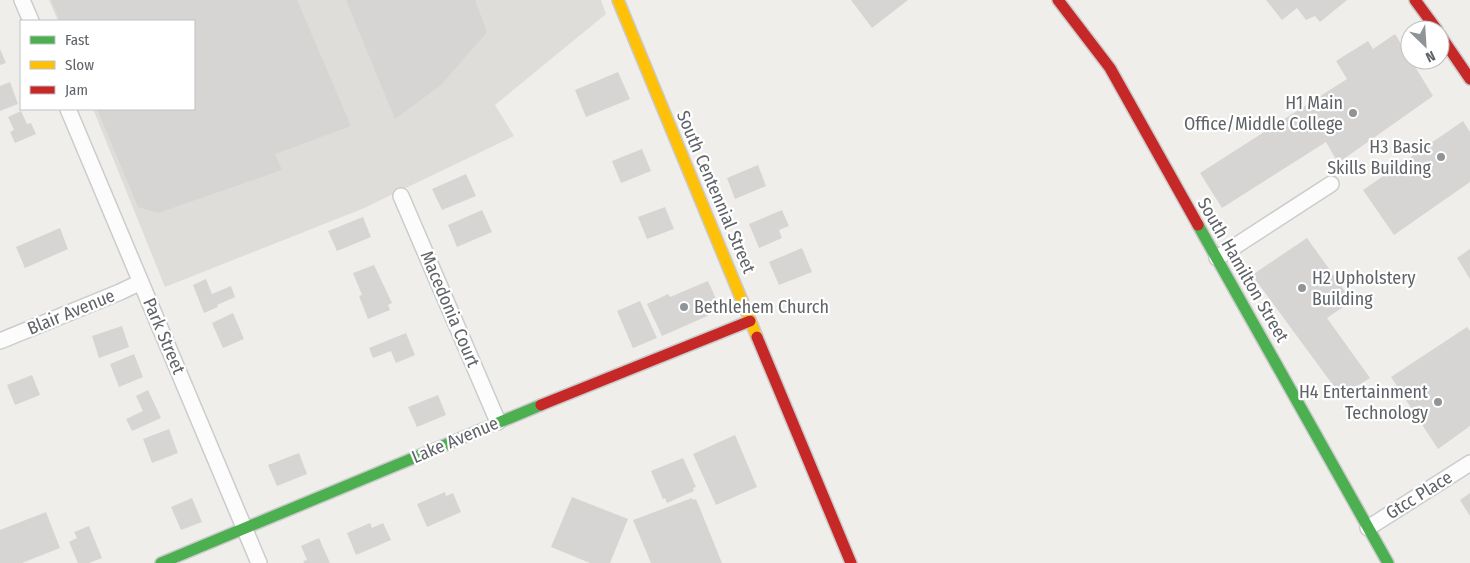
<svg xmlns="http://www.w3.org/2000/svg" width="1470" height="563" font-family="'Fira Sans Condensed',sans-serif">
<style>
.industrial{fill:#dfddda}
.building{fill:#d6d5d3}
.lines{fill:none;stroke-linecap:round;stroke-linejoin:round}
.street-casing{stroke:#cbcccc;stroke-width:18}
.fast-casing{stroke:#cacacb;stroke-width:14}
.slow-casing{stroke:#cacacb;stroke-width:14}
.jam-casing{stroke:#cacacb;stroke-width:14}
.street{stroke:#fdfcfc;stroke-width:15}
.fast{stroke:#4caf50;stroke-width:11}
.slow{stroke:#ffc107;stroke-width:11}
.jam{stroke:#c62828;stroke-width:11}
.poi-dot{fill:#919496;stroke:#fff;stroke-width:2}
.labels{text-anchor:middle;stroke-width:4.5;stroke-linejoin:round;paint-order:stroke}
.poi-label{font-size:18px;fill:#5f6368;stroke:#fff;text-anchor:end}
.street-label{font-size:18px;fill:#5f6368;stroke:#fff}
</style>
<rect width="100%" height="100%" fill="#efeeea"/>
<path class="industrial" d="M49 0H601L606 14 495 105 514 136 362 209 165 287 93 109H194V21H58Z"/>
<path class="building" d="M51 0H297L351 126 275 154 282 170 158 213 138 207 97 109H194V21H60Z
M346 0H475L487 32 441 85 395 119Z
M851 0H908L872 28Z
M1266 0H1347L1320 22 1315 16 1306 20 1297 8 1282 20Z
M1395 34 1433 96 1338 163 1326 142 1222 208 1200 173 1347 79 1336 61 1368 41 1373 49Z
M0 49 6 63 0 65Z
M618 72 630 99 586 117 575 90Z
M10 82 18 104 0 111V86Z
M21 111 27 124 31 123 36 134 15 143 10 132 14 130 8 117Z
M1463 121 1470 132V182L1394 235 1363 190Z
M642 149 651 171 621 183 612 161Z
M758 165 766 186 735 199 727 178Z
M466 174 476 196 442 210 432 189Z
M665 207 674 229 647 239 638 217Z
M482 210 492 232 457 247 448 225Z
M782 210 789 226 779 230 782 238 759 248 749 224Z
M363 217 371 237 337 251 328 231Z
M60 228 68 249 25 268 16 247Z
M1307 238 1352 301 1327 318 1370 378 1341 396 1252 275Z
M802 248 812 272 779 285 769 262Z
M1470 249V279L1457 258Z
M374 265 392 303 388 305 390 310 368 319 359 296 362 295 353 273Z
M206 279 212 294 231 286 235 297 217 305 218 307 204 313 193 285Z
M708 281 721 310 662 336 647 304 668 294 670 297Z
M640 301 657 338 633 348 617 311Z
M233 313 244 339 223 348 212 323Z
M122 326 129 347 99 358 92 336Z
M1467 327 1470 331V426L1438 449 1391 377Z
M406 333 415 355 396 363 391 351 373 358 369 348Z
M134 354 143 377 119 387 110 364Z
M32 375 40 395 15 405 7 385Z
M148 390 161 418 132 431 126 419 143 411 136 396Z
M438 395 446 415 417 427 408 407Z
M169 429 178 453 152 463 143 439Z
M735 435 757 487 716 505 693 454Z
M299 453 307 474 277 486 268 465Z
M683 458 696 487 693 488 694 491 667 503 665 498 663 499 651 471Z
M445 492 446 496 453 493 461 512 427 527 417 504Z
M1470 493V516L1460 500Z
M572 497 628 519 610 563H590L551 547Z
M192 498 202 522 181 530 171 507Z
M692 498 693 500 696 499 722 563H651L633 520Z
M46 512 60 548 22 563H0V530Z
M370 523 372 528 383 523 391 540 356 555 347 533Z
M89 526 102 558 89 563H78L69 542 77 538 74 532Z
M319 538 330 563H304L303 561 307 560 301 546Z"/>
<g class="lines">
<defs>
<path id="street" d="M22 0 31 21
M68 109 259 563
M401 196 498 422
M1217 258 1331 184
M0 341 120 292 141 282
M1368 528 1470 463"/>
<path id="fast" d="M1198 225 1388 563
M161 563 541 405"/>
<path id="slow" d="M618 0 757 337"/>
<path id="jam" d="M1058 0 1110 68 1198 225
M1415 0 1437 30
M1440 35 1470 79
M757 337 851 563
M541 405 750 321"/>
</defs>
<use href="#street" class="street-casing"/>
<use href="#fast" class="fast-casing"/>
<use href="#slow" class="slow-casing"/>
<use href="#jam" class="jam-casing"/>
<use href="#street" class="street"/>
<use href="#fast" class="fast"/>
<use href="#slow" class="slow"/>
<use href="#jam" class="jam"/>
</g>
<g class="poi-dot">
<circle cx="1353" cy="113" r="5"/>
<circle cx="1441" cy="157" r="5"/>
<circle cx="1302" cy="288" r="5"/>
<circle cx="684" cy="307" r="5"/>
<circle cx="1438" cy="402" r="5"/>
</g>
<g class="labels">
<g class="poi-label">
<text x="1343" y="109">H1 Main<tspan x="1343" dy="21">Office/Middle College</tspan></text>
<text x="1431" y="153">H3 Basic<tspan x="1431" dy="21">Skills Building</tspan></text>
<text x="1312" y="284" text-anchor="start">H2 Upholstery<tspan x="1312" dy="21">Building</tspan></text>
<text x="694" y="313" text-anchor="start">Bethlehem Church</text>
<text x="1428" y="398">H4 Entertainment<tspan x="1428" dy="21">Technology</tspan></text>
</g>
<g class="street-label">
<text transform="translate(716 192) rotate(67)" y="6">South Centennial Street</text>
<text transform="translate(1243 270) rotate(60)" y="6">South Hamilton Street</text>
<text transform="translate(450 309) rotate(67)" y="6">Macedonia Court</text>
<text transform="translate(71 312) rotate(-22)" y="6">Blair Avenue</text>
<text transform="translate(164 336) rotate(67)" y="6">Park Street</text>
<text transform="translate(455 440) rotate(-23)" y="6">Lake Avenue</text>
<text transform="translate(1419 495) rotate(-32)" y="6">Gtcc Place</text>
</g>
</g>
<rect x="20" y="20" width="175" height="90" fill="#ffffff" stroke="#bfc1c3"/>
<rect x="30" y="36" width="25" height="8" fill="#4caf50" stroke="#bfc1c3"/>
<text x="65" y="45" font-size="15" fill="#5f6368">Fast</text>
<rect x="30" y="61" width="25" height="8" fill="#ffc107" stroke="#bfc1c3"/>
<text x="65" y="70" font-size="15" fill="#5f6368">Slow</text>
<rect x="30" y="86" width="25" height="8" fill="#c62828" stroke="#bfc1c3"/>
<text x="65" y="95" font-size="15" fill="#5f6368">Jam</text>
<g transform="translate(1425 45) rotate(155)"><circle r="24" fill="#ffffff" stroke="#bfc1c3"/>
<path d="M0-4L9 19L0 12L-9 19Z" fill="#919496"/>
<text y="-8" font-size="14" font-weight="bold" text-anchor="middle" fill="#5f6368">N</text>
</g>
</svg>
